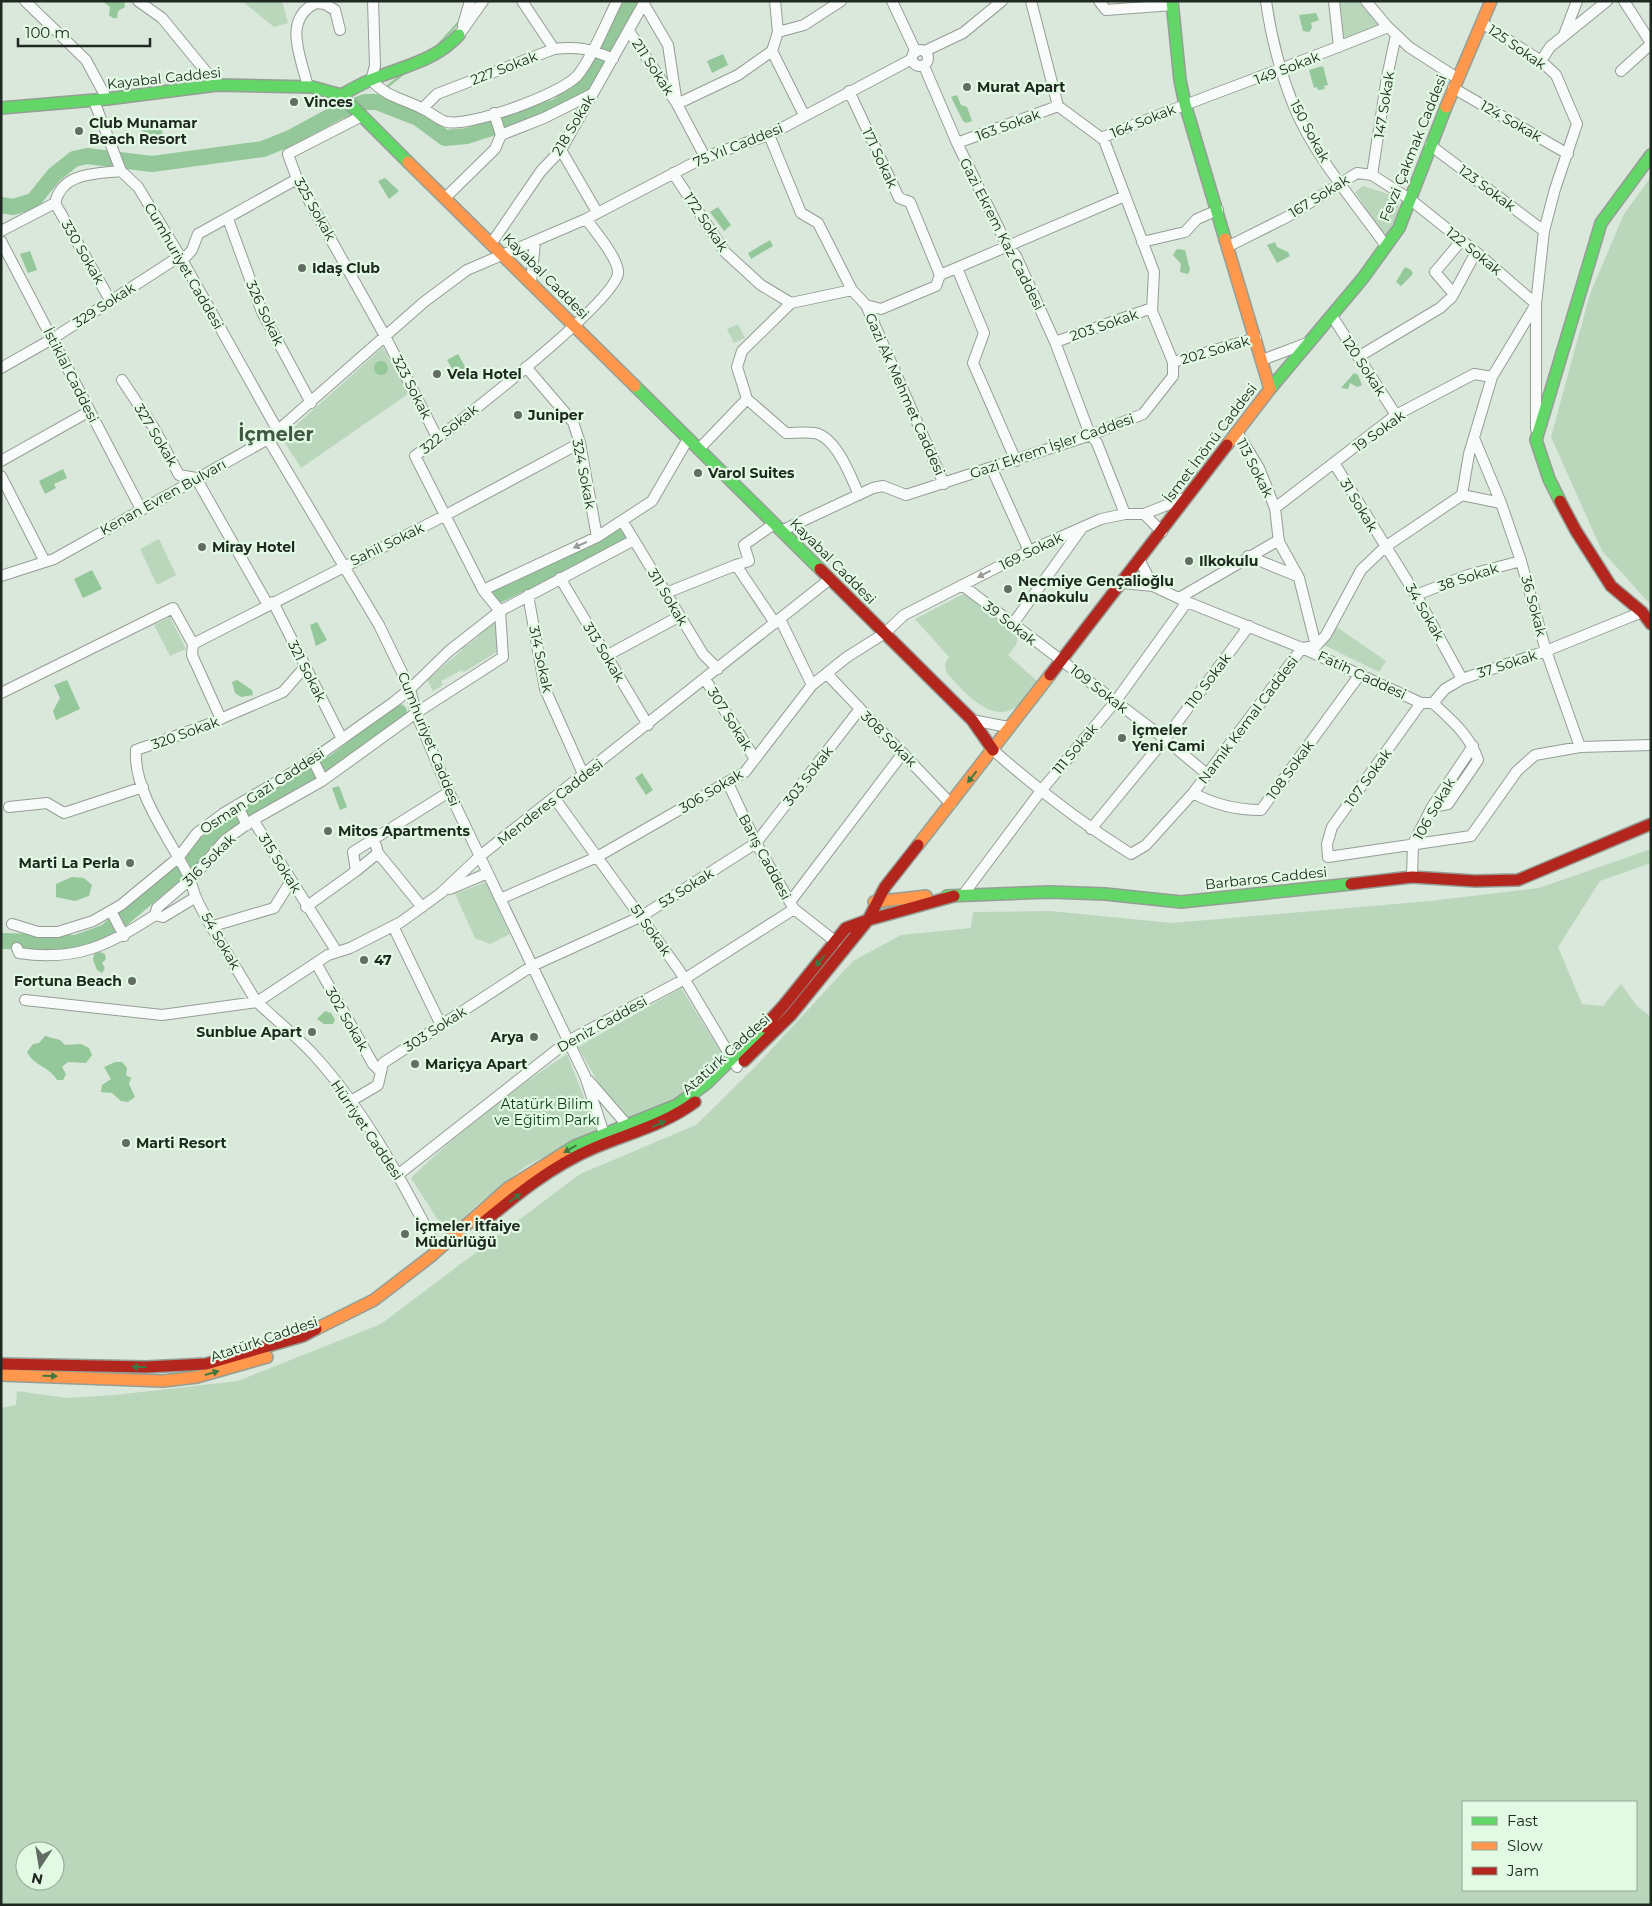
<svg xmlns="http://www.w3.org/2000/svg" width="1652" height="1906" font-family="Montserrat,sans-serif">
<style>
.green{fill:#bad7bc;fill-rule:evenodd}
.water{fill:#94c799}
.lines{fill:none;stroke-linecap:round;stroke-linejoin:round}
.stream{stroke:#94c799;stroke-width:2.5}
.river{stroke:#94c799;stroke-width:16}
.street-casing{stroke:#949e95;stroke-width:12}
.fast-casing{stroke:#949e95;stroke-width:14}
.slow-casing{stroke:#949e95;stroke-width:14}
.jam-casing{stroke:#949e95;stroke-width:14}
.street{stroke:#f9fbfa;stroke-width:10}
.fast{stroke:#63d668;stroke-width:11}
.slow{stroke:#ff974d;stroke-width:11}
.jam{stroke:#b3261e;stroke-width:11}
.oneway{fill:#979c98}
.oneway2{fill:#3e7741}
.poi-dot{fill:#616c62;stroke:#e2fae3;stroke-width:2}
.labels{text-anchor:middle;stroke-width:4.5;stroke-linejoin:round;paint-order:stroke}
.street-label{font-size:14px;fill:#202921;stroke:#e2fae3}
.poi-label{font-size:14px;font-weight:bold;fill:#202921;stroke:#e2fae3;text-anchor:start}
.park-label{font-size:14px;fill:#073a13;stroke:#e2fae3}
.district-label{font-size:19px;font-weight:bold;fill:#425644;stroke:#e2fae3}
</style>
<rect width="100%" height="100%" fill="#dae7db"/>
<path class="green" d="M242 1H282L288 23 274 27Z
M1340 1H1359L1380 27 1344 41Z
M1651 177V605L1602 551 1551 437 1590 294 1624 214Z
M1363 186 1397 197 1401 211 1385 236 1355 192Z
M738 324 745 338 734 343 727 329Z
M383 347 408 394 301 468 282 438Z
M159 539 176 575 157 585 140 549Z
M965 593 1015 631 1018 636 1016 645 1008 655 1037 681C1030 689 1024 699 1017 706 991 727 961 688 946 672L945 663 949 657 915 619Z
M170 617 186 649 170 656 154 625Z
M497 618 500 650 464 672 462 670 441 681 443 685 433 691 427 680 462 650 460 647 464 644 466 646 478 637 477 634Z
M1335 626 1386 661 1379 672 1322 644Z
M1651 849V863L1600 881 1558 947 1582 1004 1603 1006 1621 984 1637 1006 1651 1017V1905H1V1408L16 1405 17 1391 67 1398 115 1395 238 1381 381 1324 580 1174 696 1125 756 1066 853 961 901 935 971 928 973 912 1050 911 1172 923 1430 901 1539 888ZM1463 1802H1636V1890H1463ZM25 1851H55V1881H25Z
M486 882 510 934 490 944 475 938 455 894Z
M681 988 726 1060 678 1099 628 1118 599 1084 578 1047Z
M567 1054 597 1131 526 1166 478 1204 447 1234 411 1178C459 1131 511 1091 567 1054Z"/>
<path class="water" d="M102 1H124L125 7 118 11 117 18H113L109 15 110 7Z
M1316 13 1319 20 1311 23 1312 28 1309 32 1303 31 1299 15Z
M723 54 728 65 712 73 707 61Z
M1323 66 1328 85 1324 86 1325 89 1318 90 1317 87 1314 88 1309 70Z
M957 95 961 105 967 107 972 121 966 123 963 121 951 97Z
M162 127 163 141 144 143 142 129Z
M385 178 399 191 389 199 378 181Z
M718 207 731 225 724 231 710 212Z
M770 240 773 246 751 259 748 253Z
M1275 242 1277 247 1288 252 1290 256 1277 263 1267 245Z
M1177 249 1185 250 1190 270 1188 274 1180 272 1181 264 1173 255Z
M30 251 37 270 28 273 20 254Z
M1405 267 1411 270 1413 274 1401 286 1396 282Z
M458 354 467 370 456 376 447 360Z
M374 368a7 7 0 1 1 14 0a7 7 0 1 1-14 0Z
M1354 373 1358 375 1362 385 1357 387 1350 383 1348 389 1341 388Z
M63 469 67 478 54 484 56 488 45 494 39 481Z
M92 570 102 589 83 598 74 579Z
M317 622 327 640 316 646 310 625Z
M67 680 80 709 56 720 53 711 60 698 54 685Z
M237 680 252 690 253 695 241 697 235 693 232 682Z
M642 773 653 790 646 795 635 778Z
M339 786 347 807 340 810 332 788Z
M72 877 84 878 92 885 89 896 75 901 56 897V884Z
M100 952 105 954 106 959 102 963 105 968 102 973 97 970 93 960 94 954Z
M325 1011 331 1013 335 1020 333 1024H324L317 1019Z
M45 1036 60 1040 65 1045 81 1044 89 1048 92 1055 86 1063 68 1062 62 1067 66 1074 63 1080H57C50 1067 34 1066 27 1052L33 1044 39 1043Z
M115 1062H122L127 1068 126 1075 131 1078 129 1084 135 1097 128 1102 121 1101 112 1093 101 1092 102 1085 111 1079 104 1067Z"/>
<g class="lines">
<path class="stream" d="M438 45 459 22
M388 86 403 74
M369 102 377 96"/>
<path class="river" d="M1 205 13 207 33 201 54 175 74 159 87 156 152 164 263 149 290 138 338 112 365 102H377L418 118 445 138 467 136 558 106 587 82 631 1
M496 596 623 535
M1 941 76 943 106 932 196 857 216 830 335 762 399 712"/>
<defs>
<path id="street" d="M25 1 86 60 107 99
M138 1 162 18 217 85
M373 1 375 66 371 80C388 98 402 98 423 109 431 112 438 120 447 122 470 127 562 94 578 75 594 54 605 25 617 1
M522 1 554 49
M775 1 778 32
M892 1 916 52
M1099 1 1106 10 1173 5
M1266 1C1271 37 1281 75 1295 109 1316 158 1355 202 1386 246
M1334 1 1339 47
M1366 1 1386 25 1409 47 1457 78
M1624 1 1651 43
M644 4 668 45 677 104 738 75 772 51 778 32 804 25 841 1
M463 25 470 1
M629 31 677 104 705 157
M459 35 483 1
M1564 35 1577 1
M912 58a8 8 0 1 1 16 0a8 8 0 1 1-16 0Z
M772 51 804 115
M925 51 963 33 1002 1
M1541 61 1550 47 1607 1
M924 66 957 143 1006 243 1016 256 1055 342 1089 432 1097 443 1125 514
M1621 71 1651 44
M307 83C300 55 283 19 316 3L325 4 335 10 340 30
M1453 88 1568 154
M849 91 899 198 910 202 940 275
M94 101 121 171 138 187 180 256 278 431
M423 108 437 94 554 49C577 46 592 49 613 59
M362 116 288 154 297 179 385 336 438 439
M501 135 544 118 592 94
M769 135 801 213 818 223 852 290
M1101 138C1196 99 1293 66 1388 27
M957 143 1058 106
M1430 145 1544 231
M561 150 597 212
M673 173 725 252 761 285 791 303
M1372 175 1387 77 1396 35
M445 198 495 149 501 135 494 113
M55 203 110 300
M228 219 262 312 311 403
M1 231 55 203C62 172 95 174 121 171
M1 241 141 509
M1142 242 1185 232 1197 219 1218 210
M491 244 541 171 561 150 645 1
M1227 247 1287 217 1357 173 1372 175 1411 200 1476 252 1536 304V429
M183 260 192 250 198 234 297 179
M957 268 984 333 973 363 1016 461
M531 283 535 242
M1453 293 1435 272 1461 241
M866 305 944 484
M1332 316 1396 415
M1055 342 1152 308
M1358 357 1440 308 1452 297 1476 252
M1262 360 1307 343
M1173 362 1256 338
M526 367 573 422 580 443 597 537
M1 368 52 339 180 256
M122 380 154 428 179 475 196 478 268 605
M747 399 786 433C795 433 805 432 814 433 836 436 851 477 859 495
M1237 432 1259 468 1275 508 1279 542 1299 578 1316 646
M1474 438 1501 503
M268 439 379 625 410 689 416 713 449 792 585 1076 604 1134 609 1140
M699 449 747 399 737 367 742 351 791 303 852 290 866 305 881 309 936 286 940 275 1125 196
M1 461 88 412
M1334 463 1416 595 1462 679
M992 469 1029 551
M1 476 44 560
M1462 495 1501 503 1521 561 1546 651 1580 747
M1275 508 1396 415 1474 374 1492 377
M1144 514 1162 532
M623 522 703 654 718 669
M774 524 744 545 749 561 736 565 775 623
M781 531 873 488 883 486 906 495 1091 435 1143 414 1173 376V362L1152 311 1154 272 1104 140 1058 106 1031 1
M1248 556 1297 576
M1140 561 1153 586
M1 576 54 559 268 439 424 302 467 270 586 219 705 157 769 135 912 59
M560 578 648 725
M1122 583 1153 586 1187 602 1302 648 1421 703H1433C1451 720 1470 735 1478 760L1448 804 1432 807
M962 585 1165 739 1208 775
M483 590 415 456C450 429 611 306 618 274 620 260 594 230 586 219
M666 593 736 565
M528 595 545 689 584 776
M1416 595 1468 575 1521 561
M1179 598 1279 540
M273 602 342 739
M780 619 812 685
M1012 625 1082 528
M193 644 444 516 580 443
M606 656 680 616
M827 674 951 804
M705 679 755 759
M1 693 173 608 193 644 192 655 221 719
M1421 703 1332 827 1327 844 1328 857 1471 836 1517 771 1535 755 1580 747 1651 745
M1433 703 1445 689 1462 679 1546 651 1642 612
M972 720 1008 727
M993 750C1037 789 1081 823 1131 854L1146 845 1193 793 1302 648 1316 646 1326 635 1361 570 1385 547 1462 495 1469 454 1492 377 1536 304 1544 231 1555 189 1577 124 1556 75 1541 61 1482 23
M313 760 323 780
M728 783 756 843 794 909 836 942
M1193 793C1215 805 1236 810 1261 810L1361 673
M555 799 679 970 737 1067
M237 805 247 825
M9 807 47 803 64 813 143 787
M253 820 337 952
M1091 829 1165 739 1249 626
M378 853 422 907
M356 871 353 852 449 792
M1412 877 1413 844 1432 807 1473 746
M450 889 488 873
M963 895 1040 792 1115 702 1187 602
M500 899 597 857 745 772 812 685 847 657 885 633 904 615 1029 551 1101 519 1125 514H1144L1185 498
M790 902 903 753
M306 907 356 871 378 853 374 839
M111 911 124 936
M155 915 163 917 196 897
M12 924 38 932H58L93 921 121 905 178 858 197 833 224 813 305 765 394 702 410 689 449 651 500 611 634 540
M213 926 274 908 291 881
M393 926 441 1025
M17 948 19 953C75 962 110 945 155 915L157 908 194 876 225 840 253 820 322 781 416 713 503 657 500 611 483 590 597 537 652 501 688 439
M316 963 373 1064 381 1072
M25 1000 162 1015 257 1002 328 955 350 948 401 922 441 893 480 856 830 579
M256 1001C236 967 213 933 196 898 193 890 191 880 187 873 169 838 133 791 136 750L204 726 283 692 304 668
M257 1002C275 1019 296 1036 313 1054 366 1112 402 1181 438 1250
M589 1081 627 1125 626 1130
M351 1101 378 1085 383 1063 532 966 642 916 756 843 859 710
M399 1174 568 1041 683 980 794 909"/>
<path id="fast" d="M1172 1 1180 80 1185 104 1225 239
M341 95C351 90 362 83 373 79 404 66 435 61 459 35
M1 108 107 99 217 85 312 87 341 95 408 162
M635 386 820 569
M1270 389 1363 278 1399 228 1446 107
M1560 501 1549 479 1536 440 1601 223 1651 155
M947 896 1050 892 1105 894 1181 902 1351 884
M564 1153 575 1146 677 1105 707 1083 764 1027"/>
<path id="slow" d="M1446 107 1491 1
M408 162 635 386
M1225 239 1270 389 1227 445
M918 845 1050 675
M874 902 926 896
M316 1329 374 1300 430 1257 508 1188 564 1153
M1 1375 163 1381 197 1377 267 1357"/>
<path id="jam" d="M1560 501 1576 531 1611 586 1642 612 1651 624
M820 569 972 720 993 750
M1050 675 1227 445
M1351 884 1412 877 1475 881 1518 880 1651 824
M764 1027 784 1005 846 928 868 920 885 887 918 845
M744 1061 791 1015 868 920 954 896
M479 1226C514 1197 551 1166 594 1148 629 1133 664 1125 695 1102
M1 1364 146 1367 206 1364 303 1336 316 1329"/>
</defs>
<use href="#street" class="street-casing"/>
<use href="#fast" class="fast-casing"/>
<use href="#slow" class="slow-casing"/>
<use href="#jam" class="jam-casing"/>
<use href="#street" class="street"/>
<use href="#fast" class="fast"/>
<use href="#slow" class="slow"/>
<use href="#jam" class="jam"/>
</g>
<defs><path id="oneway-solid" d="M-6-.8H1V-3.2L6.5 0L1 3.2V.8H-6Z" transform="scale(1.25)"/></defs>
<g class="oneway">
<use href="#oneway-solid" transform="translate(580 545) rotate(156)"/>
<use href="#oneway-solid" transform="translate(984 574) rotate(153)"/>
</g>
<g class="oneway2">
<use href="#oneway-solid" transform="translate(972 777) rotate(128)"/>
<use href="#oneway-solid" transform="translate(820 961) rotate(129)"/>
<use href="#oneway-solid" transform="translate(659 1124) rotate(-23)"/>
<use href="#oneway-solid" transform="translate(570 1149) rotate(150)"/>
<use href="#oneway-solid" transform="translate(515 1198) rotate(-36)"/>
<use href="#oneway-solid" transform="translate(139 1367) rotate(-180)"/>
<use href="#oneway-solid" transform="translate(212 1373) rotate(-16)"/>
<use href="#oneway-solid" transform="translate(50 1376) rotate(2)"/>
</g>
<g class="poi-dot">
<circle cx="967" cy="87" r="5"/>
<circle cx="294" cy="102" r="5"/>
<circle cx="79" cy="131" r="5"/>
<circle cx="302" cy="268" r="5"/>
<circle cx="437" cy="374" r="5"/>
<circle cx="518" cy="415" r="5"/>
<circle cx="698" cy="473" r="5"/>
<circle cx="202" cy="547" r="5"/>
<circle cx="1189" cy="561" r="5"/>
<circle cx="1008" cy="589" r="5"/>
<circle cx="1122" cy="738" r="5"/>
<circle cx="328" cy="831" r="5"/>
<circle cx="130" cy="863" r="5"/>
<circle cx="364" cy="960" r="5"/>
<circle cx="132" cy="981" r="5"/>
<circle cx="312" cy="1032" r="5"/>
<circle cx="534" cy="1037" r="5"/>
<circle cx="415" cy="1064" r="5"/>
<circle cx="126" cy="1143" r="5"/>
<circle cx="405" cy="1234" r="5"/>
</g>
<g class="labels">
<g class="street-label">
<text transform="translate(1517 47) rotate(35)" y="5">125 Sokak</text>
<text transform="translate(653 67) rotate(57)" y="5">211 Sokak</text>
<text transform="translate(504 68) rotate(-21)" y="5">227 Sokak</text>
<text transform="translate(1287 68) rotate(-21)" y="5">149 Sokak</text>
<text transform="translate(164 78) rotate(-6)" y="5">Kayabal Caddesi</text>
<text transform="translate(1384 105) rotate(-81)" y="5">147 Sokak</text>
<text transform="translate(1143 121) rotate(-22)" y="5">164 Sokak</text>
<text transform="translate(1511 121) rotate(30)" y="5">124 Sokak</text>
<text transform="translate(573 125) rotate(-59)" y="5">218 Sokak</text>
<text transform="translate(1008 125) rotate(-20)" y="5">163 Sokak</text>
<text transform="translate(1310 131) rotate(62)" y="5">150 Sokak</text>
<text transform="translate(738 145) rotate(-22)" y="5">75 Yıl Caddesi</text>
<text transform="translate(1413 148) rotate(-68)" y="5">Fevzi Çakmak Caddesi</text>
<text transform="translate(880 158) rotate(65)" y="5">171 Sokak</text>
<text transform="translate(1487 188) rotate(37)" y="5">123 Sokak</text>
<text transform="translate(1319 196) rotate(-32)" y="5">167 Sokak</text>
<text transform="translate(315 209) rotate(61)" y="5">325 Sokak</text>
<text transform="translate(706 222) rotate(56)" y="5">172 Sokak</text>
<text transform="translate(1002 234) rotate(63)" y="5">Gazi Ekrem Kaz Caddesi</text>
<text transform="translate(1474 251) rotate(39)" y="5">122 Sokak</text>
<text transform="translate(83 252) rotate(60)" y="5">330 Sokak</text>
<text transform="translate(184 266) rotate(60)" y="5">Cumhuriyet Caddesi</text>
<text transform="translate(546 276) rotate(45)" y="5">Kayabal Caddesi</text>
<text transform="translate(104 305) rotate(-33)" y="5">329 Sokak</text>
<text transform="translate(265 313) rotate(65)" y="5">326 Sokak</text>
<text transform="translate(1104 325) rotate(-19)" y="5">203 Sokak</text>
<text transform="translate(1215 350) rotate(-16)" y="5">202 Sokak</text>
<text transform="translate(1364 366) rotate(57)" y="5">120 Sokak</text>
<text transform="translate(71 375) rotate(63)" y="5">İstiklal Caddesi</text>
<text transform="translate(412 387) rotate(63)" y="5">323 Sokak</text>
<text transform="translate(905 394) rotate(66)" y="5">Gazi Ak Mehmet Caddesi</text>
<text transform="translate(449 429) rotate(-39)" y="5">322 Sokak</text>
<text transform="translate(1379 431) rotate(-36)" y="5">19 Sokak</text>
<text transform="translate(156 435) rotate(59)" y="5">327 Sokak</text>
<text transform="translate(1210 443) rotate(-53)" y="5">İsmet İnönü Caddesi</text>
<text transform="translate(1052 446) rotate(-19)" y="5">Gazi Ekrem İşler Caddesi</text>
<text transform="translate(1255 468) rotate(63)" y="5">113 Sokak</text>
<text transform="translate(584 474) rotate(79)" y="5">324 Sokak</text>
<text transform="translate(163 497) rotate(-29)" y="5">Kenan Evren Bulvarı</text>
<text transform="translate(1359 505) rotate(59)" y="5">31 Sokak</text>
<text transform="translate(387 544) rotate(-26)" y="5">Sahil Sokak</text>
<text transform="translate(1031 551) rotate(-26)" y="5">169 Sokak</text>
<text transform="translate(833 561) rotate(45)" y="5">Kayabal Caddesi</text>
<text transform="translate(1468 577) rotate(-18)" y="5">38 Sokak</text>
<text transform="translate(668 597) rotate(59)" y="5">311 Sokak</text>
<text transform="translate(1534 606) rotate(75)" y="5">36 Sokak</text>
<text transform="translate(1425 612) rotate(60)" y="5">34 Sokak</text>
<text transform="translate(1010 623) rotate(38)" y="5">39 Sokak</text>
<text transform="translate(604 652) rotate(59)" y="5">313 Sokak</text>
<text transform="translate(541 659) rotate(78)" y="5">314 Sokak</text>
<text transform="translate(1507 664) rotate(-18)" y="5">37 Sokak</text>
<text transform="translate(307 671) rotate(63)" y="5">321 Sokak</text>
<text transform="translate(1362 675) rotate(25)" y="5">Fatih Caddesi</text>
<text transform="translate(1208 681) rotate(-53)" y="5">110 Sokak</text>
<text transform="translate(1099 689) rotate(38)" y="5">109 Sokak</text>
<text transform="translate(730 719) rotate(58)" y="5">307 Sokak</text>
<text transform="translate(1248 720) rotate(-53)" y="5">Namık Kemal Caddesi</text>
<text transform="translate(185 733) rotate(-20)" y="5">320 Sokak</text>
<text transform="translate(429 739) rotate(68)" y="5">Cumhuriyet Caddesi</text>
<text transform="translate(889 739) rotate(45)" y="5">308 Sokak</text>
<text transform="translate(1075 749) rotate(-50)" y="5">111 Sokak</text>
<text transform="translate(1290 770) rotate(-54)" y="5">108 Sokak</text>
<text transform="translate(808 776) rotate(-52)" y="5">303 Sokak</text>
<text transform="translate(1368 778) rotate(-54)" y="5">107 Sokak</text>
<text transform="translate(262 791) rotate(-33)" y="5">Osman Gazi Caddesi</text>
<text transform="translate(711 791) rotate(-31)" y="5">306 Sokak</text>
<text transform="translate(550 802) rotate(-38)" y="5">Menderes Caddesi</text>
<text transform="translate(1434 809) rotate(-60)" y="5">106 Sokak</text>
<text transform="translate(765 857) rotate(62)" y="5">Barış Caddesi</text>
<text transform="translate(209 860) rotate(-45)" y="5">316 Sokak</text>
<text transform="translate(280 863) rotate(58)" y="5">315 Sokak</text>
<text transform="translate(1266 878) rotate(-6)" y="5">Barbaros Caddesi</text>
<text transform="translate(686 888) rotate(-32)" y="5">53 Sokak</text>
<text transform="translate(651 930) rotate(55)" y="5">51 Sokak</text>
<text transform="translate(221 941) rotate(60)" y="5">54 Sokak</text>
<text transform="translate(347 1019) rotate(60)" y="5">302 Sokak</text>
<text transform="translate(602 1024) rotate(-29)" y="5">Deniz Caddesi</text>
<text transform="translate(435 1029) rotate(-33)" y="5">303 Sokak</text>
<text transform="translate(726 1054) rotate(-42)" y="5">Atatürk Caddesi</text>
<text transform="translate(367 1130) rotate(56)" y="5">Hürriyet Caddesi</text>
<text transform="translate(264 1339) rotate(-19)" y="5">Atatürk Caddesi</text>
</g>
<g class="poi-label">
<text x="977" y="92">Murat Apart</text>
<text x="304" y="107">Vinces</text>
<text x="89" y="128">Club Munamar<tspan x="89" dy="16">Beach Resort</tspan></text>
<text x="312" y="273">Idaş Club</text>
<text x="447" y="379">Vela Hotel</text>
<text x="528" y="420">Juniper</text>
<text x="708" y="478">Varol Suites</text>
<text x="212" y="552">Miray Hotel</text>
<text x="1199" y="566">Ilkokulu</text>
<text x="1018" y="586">Necmiye Gençalioğlu<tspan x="1018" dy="16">Anaokulu</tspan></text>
<text x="1132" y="735">İçmeler<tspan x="1132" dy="16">Yeni Cami</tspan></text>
<text x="338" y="836">Mitos Apartments</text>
<text x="120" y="868" text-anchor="end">Marti La Perla</text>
<text x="374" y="965">47</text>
<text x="122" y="986" text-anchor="end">Fortuna Beach</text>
<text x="302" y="1037" text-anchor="end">Sunblue Apart</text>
<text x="524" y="1042" text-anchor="end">Arya</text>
<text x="425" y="1069">Mariçya Apart</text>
<text x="136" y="1148">Marti Resort</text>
<text x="415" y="1231">İçmeler İtfaiye<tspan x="415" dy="16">Müdürlüğü</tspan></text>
</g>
<g class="park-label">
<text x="547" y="1109">Atatürk Bilim<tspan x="547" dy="16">ve Eğitim Parkı</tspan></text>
</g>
<g class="district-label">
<text x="276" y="441">İçmeler</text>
</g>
</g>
<rect width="1652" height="1906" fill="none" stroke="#202921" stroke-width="5"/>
<rect x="1462" y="1801" width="175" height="90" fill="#e2fae3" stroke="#94a695"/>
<rect x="1472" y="1817" width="25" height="8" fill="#63d668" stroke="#94a695"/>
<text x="1507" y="1826" font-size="15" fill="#202921">Fast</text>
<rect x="1472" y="1842" width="25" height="8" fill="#ff974d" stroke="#94a695"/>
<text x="1507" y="1851" font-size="15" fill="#202921">Slow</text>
<rect x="1472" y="1867" width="25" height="8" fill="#b3261e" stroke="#94a695"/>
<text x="1507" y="1876" font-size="15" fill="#202921">Jam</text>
<g transform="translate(40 1866) rotate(192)"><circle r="24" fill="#e2fae3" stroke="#94a695"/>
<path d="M0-4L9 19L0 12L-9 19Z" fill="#616c62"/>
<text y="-8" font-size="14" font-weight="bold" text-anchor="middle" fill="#202921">N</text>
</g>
<path d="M18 38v8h132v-8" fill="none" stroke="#202921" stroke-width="2.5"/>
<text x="25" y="38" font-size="15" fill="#202921" stroke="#e2fae3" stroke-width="4" paint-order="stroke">100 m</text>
</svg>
